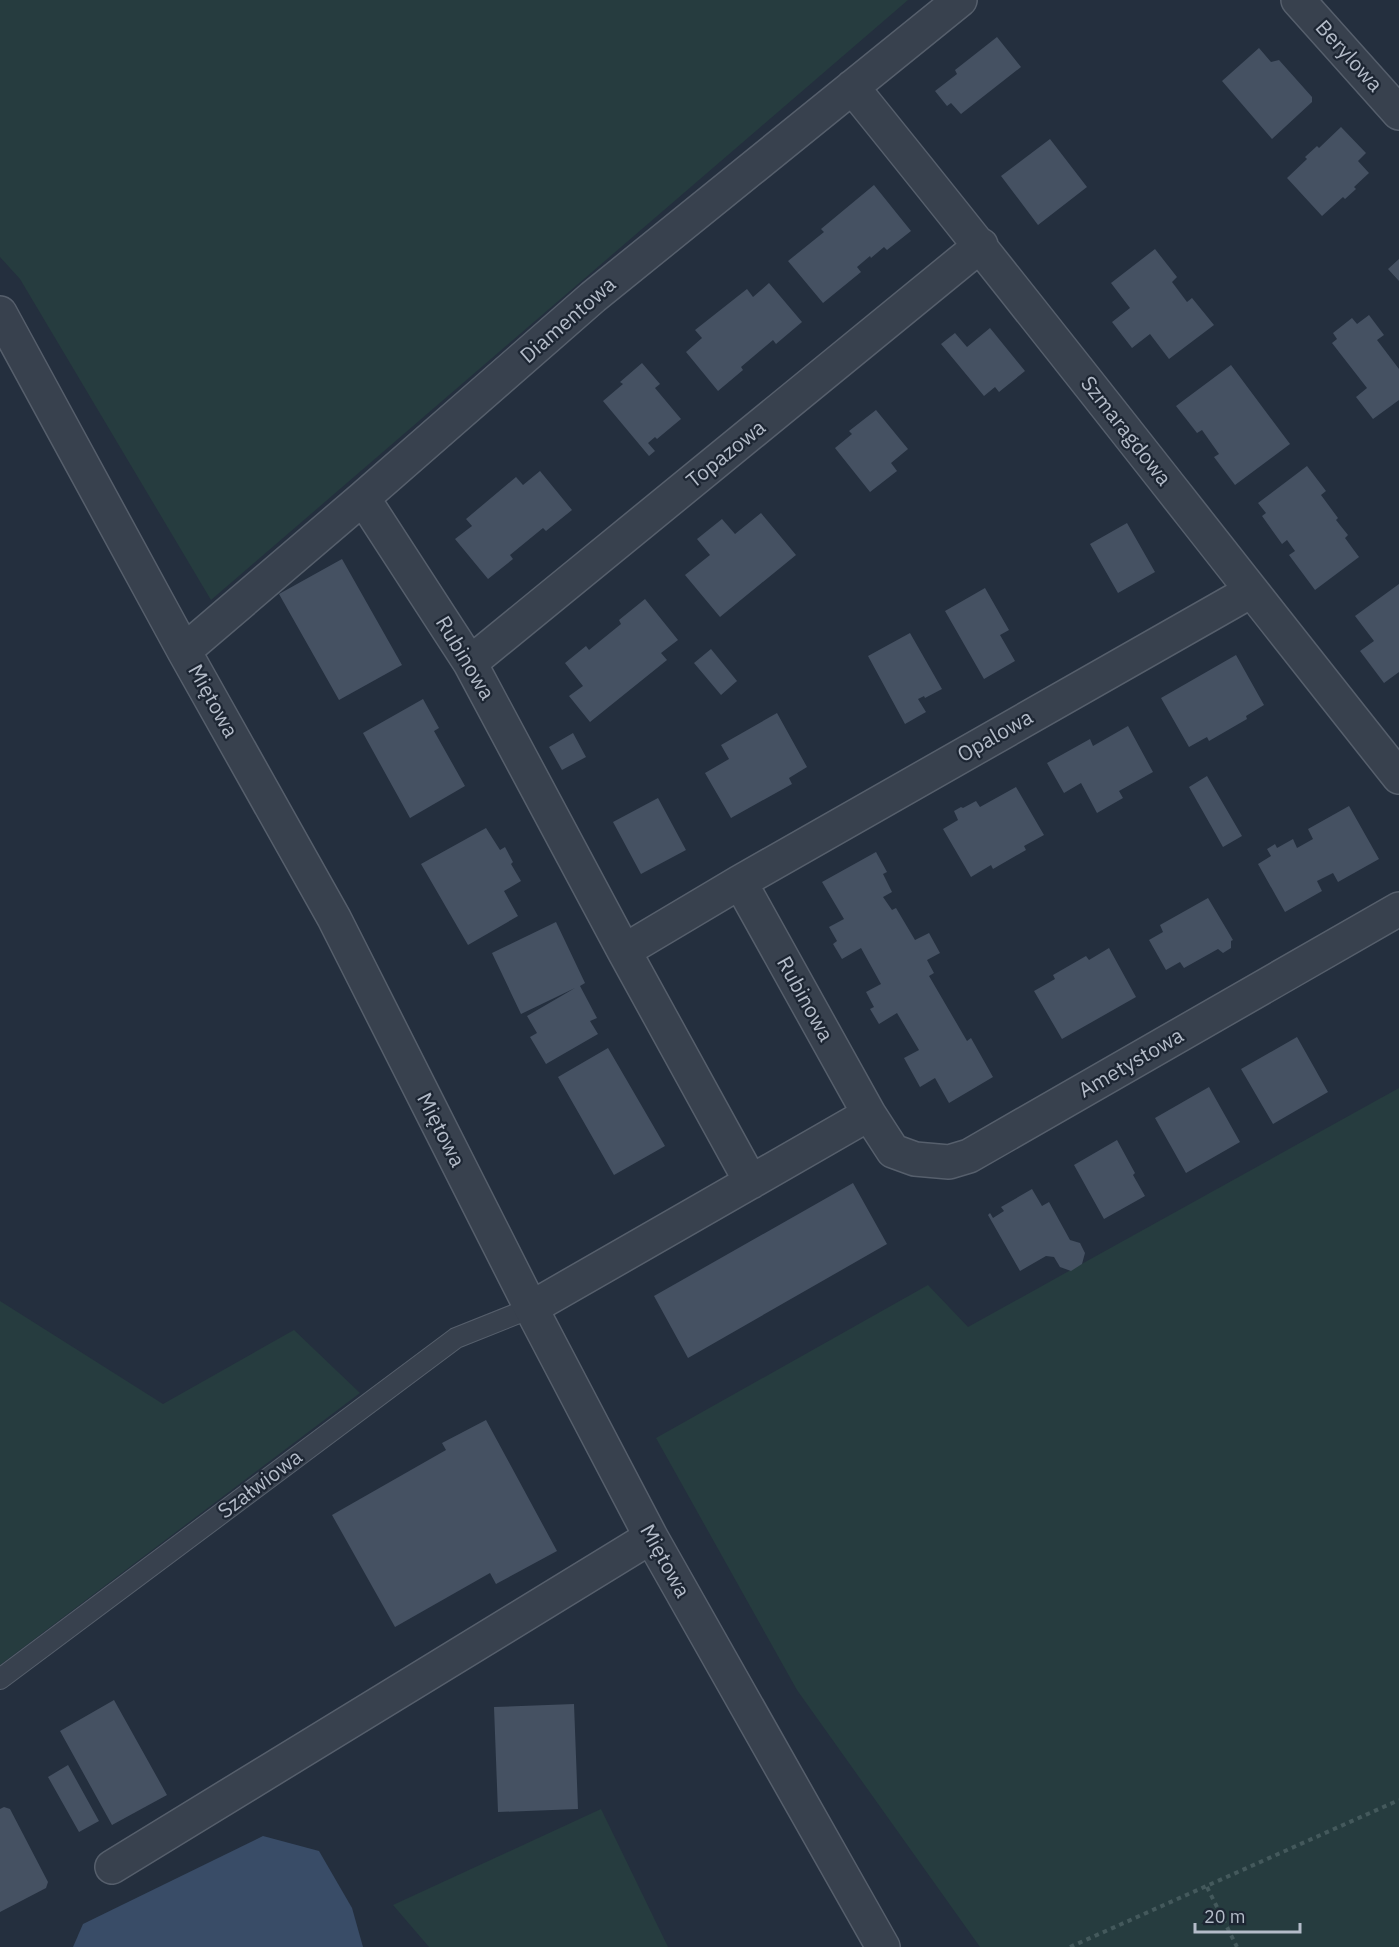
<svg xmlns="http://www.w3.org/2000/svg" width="1399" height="1947" font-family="'IBM Plex Sans',sans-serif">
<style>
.green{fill:#263c3f}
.water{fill:#394c67}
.building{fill:#455162}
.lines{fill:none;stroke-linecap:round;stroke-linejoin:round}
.lane-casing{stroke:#565f6c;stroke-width:22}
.street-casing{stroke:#565f6c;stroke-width:36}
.path{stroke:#44595c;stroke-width:4;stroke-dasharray:4.5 4.5;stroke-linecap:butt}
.lane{stroke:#38414e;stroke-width:20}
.street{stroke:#38414e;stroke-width:33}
.labels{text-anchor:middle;stroke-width:4.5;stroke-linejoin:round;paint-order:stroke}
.street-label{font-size:21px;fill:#b4bcc9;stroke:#1d2633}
</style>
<rect width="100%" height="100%" fill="#242f3e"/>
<path class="green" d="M0 0H908L211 600 20 279 0 257Z
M1399 1088V1947H980L797 1690 656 1438 928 1285 968 1327Z
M0 1301 163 1404 294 1330 360 1393 0 1665Z
M601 1809 668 1947H429L393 1905Z"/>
<path class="water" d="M263 1836 319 1851 352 1908 363 1947H73L83 1924Z"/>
<path class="building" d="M997 37 1021 67 961 114 951 103 947 106 935 91 957 74 955 70Z
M1259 48 1271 62 1279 60 1312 97V102L1272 139 1222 81Z
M1341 127 1366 153 1358 161 1369 173 1354 187 1356 189 1345 199 1343 197 1322 216 1287 178 1307 159 1305 157 1317 146 1319 148Z
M1050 139 1087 187 1038 225 1001 176Z
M874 185 911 231 887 250 884 247 871 258 870 256 857 267 861 272 823 303 788 261 824 232 821 229Z
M1155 249 1177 277 1172 282 1187 302 1192 298 1214 325 1169 359 1150 334 1132 348 1112 322 1130 308 1111 283Z
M1399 259V281L1388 269Z
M769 283 802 322 776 344 773 340 741 367 743 370 718 391 686 352 702 338 695 330 747 289 753 297Z
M1369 315 1384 335 1377 340 1399 369V400L1373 419 1356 397 1367 388 1332 343 1337 339 1333 333 1352 318 1357 324Z
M990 328 1025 371 999 392 995 387 984 396 941 344 955 333 967 347Z
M642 363 660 384 655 388 681 419 657 439 655 437 648 443 655 451 649 456 603 401 623 384 620 382Z
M1231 365 1290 444 1235 485 1214 457 1219 454 1202 430 1197 433 1176 406Z
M876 410 908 449 891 463 897 471 870 492 835 448 852 434 849 431Z
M1307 466 1326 491 1321 495 1338 518 1336 520 1348 535 1345 538 1359 557 1315 590 1289 555 1295 551 1287 540 1282 544 1262 516 1266 513 1258 503Z
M540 471 572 510 546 531 543 528 510 555 513 559 488 579 455 539 472 526 466 519 516 477 523 485Z
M761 513 796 555 720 617 685 575 710 555 697 539 722 519 735 534Z
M1127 523 1155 572 1118 593 1090 544Z
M342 559 402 665 339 700 279 594Z
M1399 584V672L1384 683 1360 651 1374 641 1355 616Z
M985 588 1009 630 1000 635 1015 661 984 679 945 611Z
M645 599 678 640 661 653 667 660 590 722 569 696 583 686 565 663 586 646 589 650 621 624 619 620Z
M910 633 942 689 925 698 924 696 918 699 926 712 905 724 868 656Z
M711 649 737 681 721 695 694 663Z
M1236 655 1264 705 1246 716 1247 719 1209 741 1207 737 1189 747 1161 698Z
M423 699 439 728 434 731 465 786 410 818 363 733Z
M777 713 807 767 789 778 792 784 731 818 705 773 729 759 721 745Z
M1128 726 1153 772 1119 791 1123 798 1097 813 1081 783 1064 793 1047 763 1090 739 1093 746Z
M573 733 586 757 562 770 549 747Z
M1207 776 1242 836 1223 847 1189 787Z
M1016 787 1044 835 1024 846 1026 850 993 869 991 865 971 877 943 829 958 820 954 811 961 807 963 808 976 801 980 807Z
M658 798 686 850 641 874 613 822Z
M1349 806 1379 859 1338 882 1333 873 1317 881 1322 891 1285 912 1258 864 1271 856 1267 849 1275 844 1277 848 1293 839 1297 848 1313 839 1308 829Z
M486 828 500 850 505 847 513 862 511 864 521 881 504 891 518 916 468 945 421 864Z
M876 852 887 872 883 874 892 892 883 897 892 910 896 908 915 940 929 933 940 953 927 960 934 973 929 976 967 1041 971 1038 993 1077 949 1103 935 1078 920 1087 904 1058 919 1050 897 1013 879 1024 870 1009 874 1007 866 992 881 984 861 948 842 959 833 944 837 941 829 927 844 919 822 882Z
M1208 898 1233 940 1231 941V948L1223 953 1218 949 1184 968 1180 962 1166 970 1149 940 1163 932 1160 925Z
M556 922 585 983 580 986 597 1018 590 1021 598 1034 546 1064 530 1037 537 1033 527 1016 575 988 521 1014 492 953Z
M1109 948 1136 997 1062 1039 1034 991 1055 979 1053 975 1086 956 1089 960Z
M1297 1037 1328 1092 1273 1124 1241 1069Z
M608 1048 665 1146 614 1175 558 1077Z
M1209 1087 1240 1142 1186 1173 1155 1118Z
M1117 1140 1135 1173 1133 1175 1145 1196 1104 1219 1074 1165Z
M853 1183 887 1244 688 1358 654 1296Z
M1032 1189 1042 1206 1049 1202 1070 1240 1080 1243 1085 1253 1082 1264 1071 1271 1060 1267 1054 1257 1046 1256 1020 1271 988 1215 990 1213 993 1218 1004 1211 1001 1207Z
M486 1420 557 1551 496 1584 490 1573 395 1627 332 1515 446 1450 442 1443Z
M114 1700 167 1795 112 1825 60 1731Z
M574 1704 578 1809 498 1812 494 1707Z
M68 1765 99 1821 79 1832 48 1777Z
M4 1807 10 1809 48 1882 46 1888 0 1912V1809Z"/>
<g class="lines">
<defs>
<path id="lane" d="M0 1679 456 1338 531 1308"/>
<path id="street" d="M1298 0 1399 113
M852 87C1037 315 1216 547 1399 777
M0 313 184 651 334 918 531 1308 651 1537 883 1947
M363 498 470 663 624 951 751 1182
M184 651 363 498 593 297 960 0
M470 663 981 245
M740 882 869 1114 893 1151 915 1159 949 1162 969 1156 1399 909
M624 951 740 882 1251 591
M531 1308 869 1114
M112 1867 651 1537"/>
</defs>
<use href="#lane" class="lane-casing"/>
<use href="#street" class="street-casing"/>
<path class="path" d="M1207 1887 1237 1947
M1070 1947 1399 1800"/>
<use href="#lane" class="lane"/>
<use href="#street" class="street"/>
</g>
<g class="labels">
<g class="street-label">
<text transform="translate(1349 56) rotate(48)" y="7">Berylowa</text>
<text transform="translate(568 320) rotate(-41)" y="7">Diamentowa</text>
<text transform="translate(1126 431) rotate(52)" y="7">Szmaragdowa</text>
<text transform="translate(726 454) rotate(-39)" y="7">Topazowa</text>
<text transform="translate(465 658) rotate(59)" y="7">Rubinowa</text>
<text transform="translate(213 701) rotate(61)" y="7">Miętowa</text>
<text transform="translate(995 736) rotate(-30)" y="7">Opalowa</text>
<text transform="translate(805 999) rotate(61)" y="7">Rubinowa</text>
<text transform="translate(1131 1063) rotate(-30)" y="7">Ametystowa</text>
<text transform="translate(441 1130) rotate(63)" y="7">Miętowa</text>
<text transform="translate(260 1484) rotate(-37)" y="7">Szałwiowa</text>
<text transform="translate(665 1561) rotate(61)" y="7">Miętowa</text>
</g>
</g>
<path d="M1195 1923v9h105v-9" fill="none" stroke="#b4bcc9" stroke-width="3"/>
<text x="1204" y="1923" font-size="18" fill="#b4bcc9" stroke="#1d2633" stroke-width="4.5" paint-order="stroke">20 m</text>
</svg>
